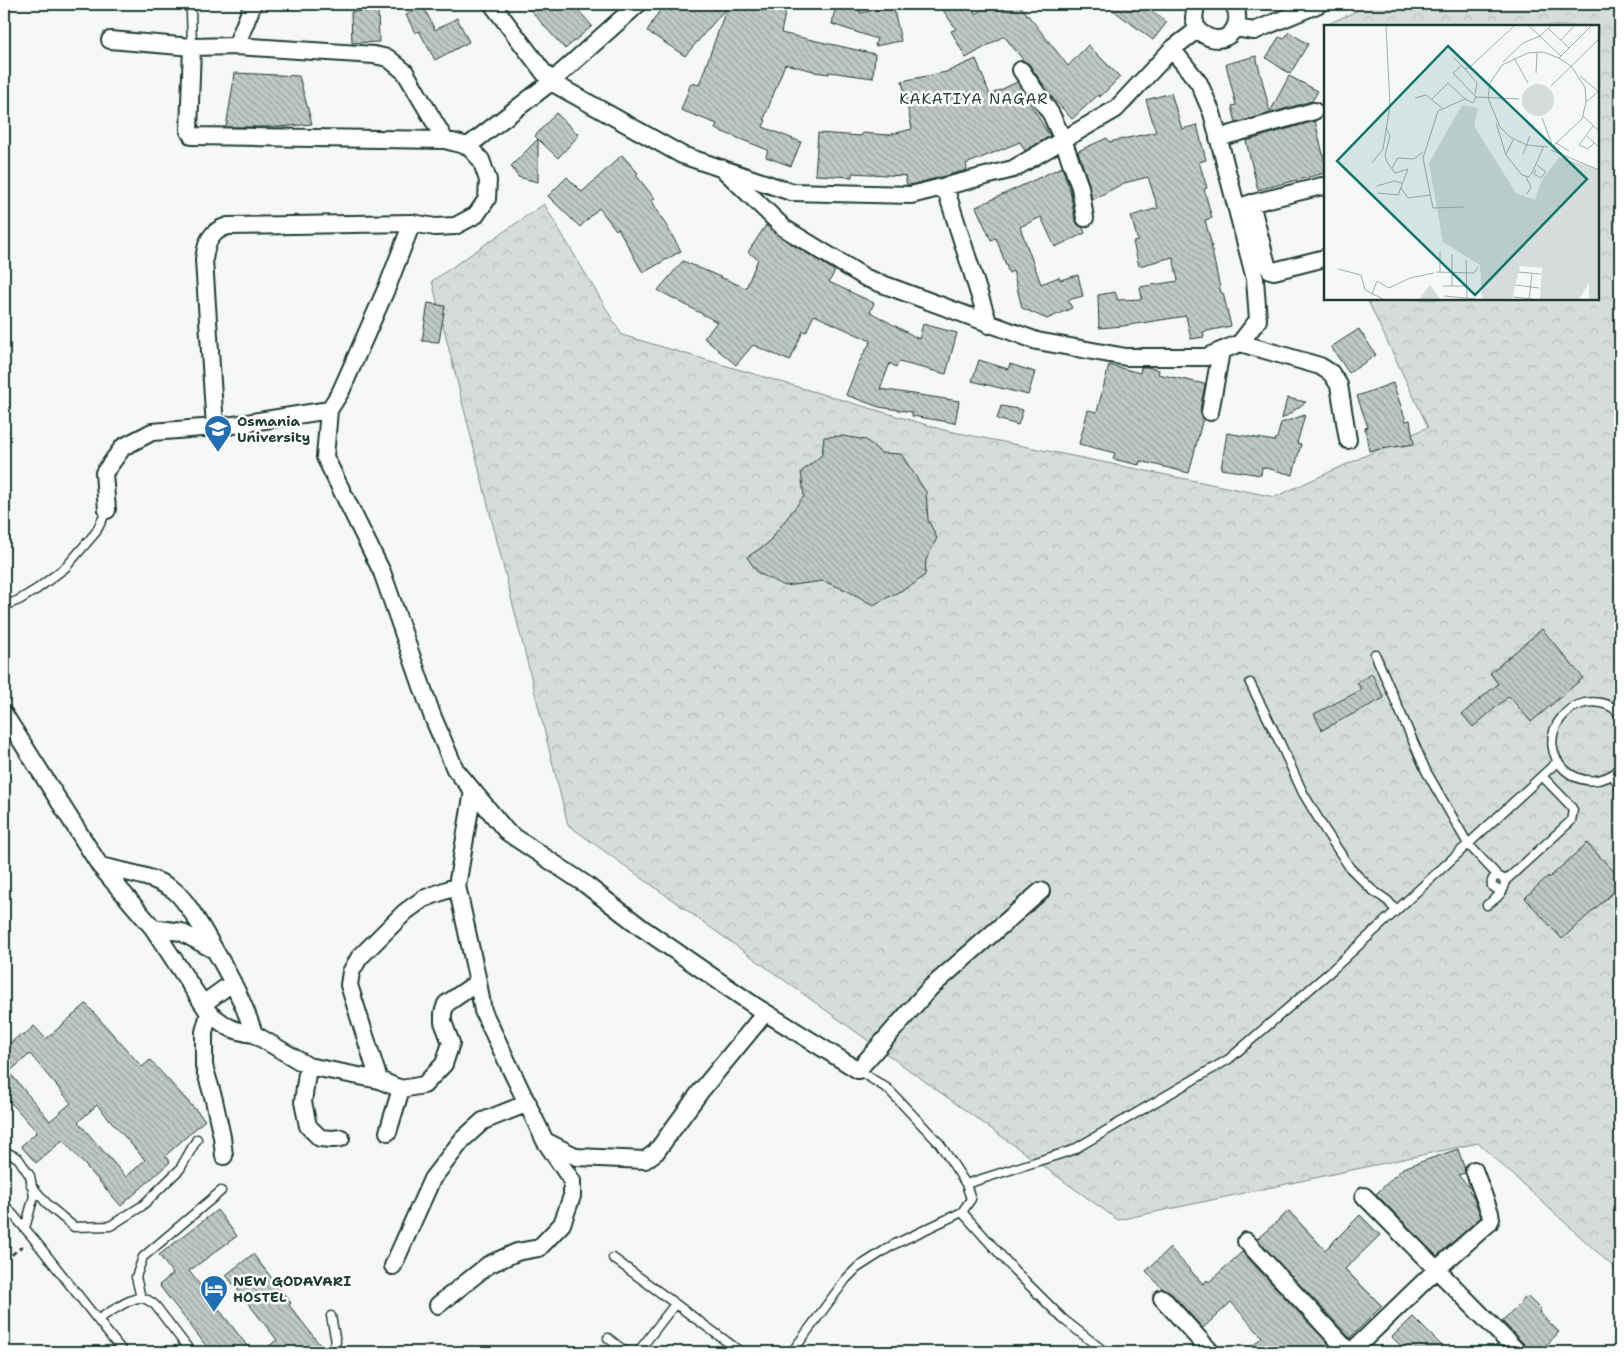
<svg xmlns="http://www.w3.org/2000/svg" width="1624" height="1356" font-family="'Shantell Sans',sans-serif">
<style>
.forest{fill:url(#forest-crowns);stroke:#7a8c88}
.building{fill:url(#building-back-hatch);stroke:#1f3d34;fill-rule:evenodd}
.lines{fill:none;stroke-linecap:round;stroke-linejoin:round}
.service-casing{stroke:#1f3d34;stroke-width:11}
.minor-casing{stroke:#1f3d34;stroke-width:20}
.path{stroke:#1f3d34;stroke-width:2.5;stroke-dasharray:5 4;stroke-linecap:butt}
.service{stroke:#fff;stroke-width:8}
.minor{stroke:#fff;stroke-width:16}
.labels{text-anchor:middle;stroke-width:5;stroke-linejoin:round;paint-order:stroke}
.poi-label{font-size:14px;font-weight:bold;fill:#1f3d34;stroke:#fff;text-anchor:start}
.neighbourhood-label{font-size:15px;letter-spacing:1px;fill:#1f3d34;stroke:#fff}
.inset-road{fill:none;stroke:#a0ada9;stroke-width:1}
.view{fill:#0f766e;fill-opacity:0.15;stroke:#0f766e;stroke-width:2.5}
.inset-edge{fill:none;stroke:#1f3d34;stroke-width:2.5}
</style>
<defs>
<pattern id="forest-crowns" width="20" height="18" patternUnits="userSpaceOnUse" patternTransform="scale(1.25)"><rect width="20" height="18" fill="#d6dcdb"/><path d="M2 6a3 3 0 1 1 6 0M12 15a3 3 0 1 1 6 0" fill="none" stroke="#b7bebd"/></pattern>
<pattern id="building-back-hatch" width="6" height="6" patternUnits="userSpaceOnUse" patternTransform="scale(1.25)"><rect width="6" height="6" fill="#c0c9c6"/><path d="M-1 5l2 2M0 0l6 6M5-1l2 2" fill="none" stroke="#9ba4a2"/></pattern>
</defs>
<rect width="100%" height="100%" fill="#f6f7f7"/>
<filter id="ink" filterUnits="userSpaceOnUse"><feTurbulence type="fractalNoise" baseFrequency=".02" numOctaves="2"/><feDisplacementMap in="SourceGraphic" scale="10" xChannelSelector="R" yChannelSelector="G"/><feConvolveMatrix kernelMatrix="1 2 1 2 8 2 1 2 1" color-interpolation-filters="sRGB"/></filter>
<g filter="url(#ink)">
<path class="forest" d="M1372 4H1620V1273L1478 1143 1118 1220 568 825 432 281 544 204 622 335 944 430 1275 497 1428 427 1367 299H1598V26H1326V25Z"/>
<path class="building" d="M525 4H573L592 26 565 49Z
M675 4H787L781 33 875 54 873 78 829 72V74L814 72V71L785 64 764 119 766 120 763 127 801 142 791 166 766 157 768 150 715 129 717 124 681 110 691 83 699 85 727 7 685 56 647 31 663 5 671 11Z
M836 4H862L860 13 893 6 901 41 875 46 877 39 832 24Z
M939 4H970L976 14 991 4H1019L1068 66 1088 45 1120 77 1100 97 1098 95 1072 119 1052 97 1029 64 1024 61 1004 36 966 58 951 31 956 29Z
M1105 4H1143L1167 22 1153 40Z
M423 6 435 30 457 18 469 42 435 60 419 31 415 33 406 15Z
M378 10 379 42 352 43 351 12Z
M1289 32 1308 44 1290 74 1266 58 1279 37 1284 39Z
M1256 56 1270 112 1289 76 1318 91 1312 101 1236 123 1232 106 1236 105 1226 64Z
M976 59 990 95 1017 82 1050 136 1025 151 1020 142 966 164 967 170 910 185H907L905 176 852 173V177L815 175 818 133 861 136 862 133 888 135 912 129 902 81 946 72Z
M235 73 299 76 312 124 280 127H226Z
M1171 93 1182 129 1197 125 1206 160 1199 162 1207 188 1204 189 1212 218 1205 220 1212 246H1211L1221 293H1223L1231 326 1203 332 1204 337 1191 339 1186 316 1123 326 1099 328 1098 295 1115 292 1118 300 1142 299 1140 287 1178 281 1173 257 1139 266 1133 242 1138 241 1131 216 1158 208 1148 177 1124 183 1092 200 1089 184 1078 151 1107 138 1109 142 1156 132 1146 100Z
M556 113 579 135 558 158 538 139V182L518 177 511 166 538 139 535 136Z
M1315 121 1325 163V173L1258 190 1246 141Z
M622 155 638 173 636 175 655 199 652 201 681 251 643 273 618 228 616 230 599 208 580 227 548 196 567 177 582 192Z
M1062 167 1070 190 1075 220 1078 225 1083 228 1085 233 1055 247 1041 217 1020 227 1041 284 1059 277 1060 280 1078 275 1083 296 1068 300 1072 308 1047 319 1022 308 1013 271 1009 273 996 238 991 240 976 207Z
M766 225 779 236 835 271 829 282 874 303 870 312 919 339 923 324 957 333 946 374 899 362 896 367 890 363 880 389 959 401 955 423 912 416V412L879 407 846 395 859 362 871 341 814 315 806 332 803 331 790 361 753 345 736 365 704 338 717 322 658 290 683 261 746 288 758 259 748 252Z
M428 303 445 306 439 342 422 341Z
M1359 329 1376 355 1349 373 1331 347Z
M979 360 1008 369 1010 364 1035 372 1028 395 972 381Z
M1109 365 1140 373 1141 367H1148L1159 370 1158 374 1205 384 1200 410 1203 418 1189 473 1140 461 1139 465 1113 459 1115 453 1079 444 1088 410 1097 412Z
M1393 383 1406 421 1410 420 1414 444 1369 451 1365 428 1368 427 1357 396Z
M1287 398 1306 402 1282 419Z
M1001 406 1023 410 1018 425 997 419Z
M1305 415 1297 443 1301 444 1293 475 1262 467 1261 475 1221 469 1227 433 1275 441 1276 438H1277L1281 423Z
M843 436 866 440 881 453 901 454 926 492 928 520 937 538 926 560 925 575 914 584 873 605 848 591 823 581 785 586 758 573 747 557 767 544 804 496 801 472 822 455 824 437Z
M1542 629 1583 678 1531 722 1509 696 1473 727 1462 714 1498 684 1490 673Z
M1372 674 1384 698 1322 730 1314 714 1361 690 1357 682Z
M1587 843 1620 878V886L1562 939 1525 898 1548 876 1549 878Z
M86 1004 142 1067 150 1060 205 1120 165 1156 170 1162 121 1206 63 1140 36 1163 21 1146 37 1132 4 1095V1049L21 1034 23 1036 34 1026 46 1039ZM30 1054 71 1103 50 1121 9 1072ZM97 1105 145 1160 126 1177 78 1122Z
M1458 1149 1464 1167 1465 1173 1458 1175 1471 1189 1469 1191 1472 1194 1481 1217 1437 1256 1376 1194 1403 1168Z
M217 1210 237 1236 189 1271 252 1352H211L159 1285 173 1274 159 1255Z
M1289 1211 1325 1250 1360 1215 1380 1235 1345 1269 1382 1306 1350 1338 1257 1239Z
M1170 1248 1203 1284 1207 1280 1209 1282 1242 1252 1336 1352H1246L1262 1337 1231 1302 1203 1328 1169 1291 1162 1288 1146 1271Z
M253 1254 291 1303 289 1305 324 1350 323 1352H261L277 1340 226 1275Z
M1527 1296 1541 1310 1539 1312 1559 1332 1540 1352H1532L1502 1321Z
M1413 1317 1442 1346 1436 1352H1407L1392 1337Z"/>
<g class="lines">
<defs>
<path id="service" d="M185 4 191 10 192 47
M4 606 19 600 37 589 66 567 96 532 107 510
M1375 654 1426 771 1468 844 1498 876
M1250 683 1281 745 1303 793 1325 830 1350 868 1371 889 1388 901 1396 911
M1620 714C1611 704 1598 701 1585 703 1576 705 1568 709 1562 717 1531 754 1581 803 1620 769
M1613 775 1620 788
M1505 881 1571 821 1573 810 1570 805 1542 776
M1487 905C1491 902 1497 898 1500 894 1515 877 1489 869 1492 886L1498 890 1502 889
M4 1151 18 1158 30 1176 34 1196 25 1228
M966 1184 1073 1150 1229 1059 1332 970 1558 761
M31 1185 49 1206 74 1227 110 1226 142 1206 180 1169 197 1139
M4 1204 33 1238 123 1352
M962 1212 1015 1271 1063 1319 1105 1352
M613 1258 741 1352
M141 1298 136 1277 143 1257 221 1191
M98 1319C108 1314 129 1298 140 1298 146 1298 150 1301 155 1305L191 1352
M608 1338 626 1352
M329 1352 336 1342 331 1316
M638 1352 675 1304
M792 1352 846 1279 857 1268 893 1245 962 1212 971 1199 966 1184 940 1144 888 1089 858 1070"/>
<path id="minor" d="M492 4 551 82 682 155 791 192 911 195 1013 169 1116 109 1172 49 1197 30
M638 4 551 82 468 146 481 160 488 180 487 199 476 215 455 226 435 227 412 223 388 285 341 391 329 410 325 457 382 572 432 715 455 769 507 832 585 884 642 928 755 1006 858 1070 930 988 1041 891
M1196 4 1194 18 1197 30C1201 33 1206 37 1211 38 1232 44 1244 20 1233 4
M1235 28 1254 31 1319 4
M110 40 192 47 236 46 253 4
M236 46 374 55 388 58 405 72 445 140
M192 47 189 131 192 136 445 140 468 146
M1021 70 1051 114 1063 140 1080 187 1085 218
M1218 138 1314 111
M722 168 784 228 866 278 1037 341 1126 357H1206L1240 343 1258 320 1255 279 1212 113 1199 83 1172 49
M945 187 989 325
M1251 203 1267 265 1270 270 1274 271 1325 258
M1241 206 1322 186 1325 187
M1240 343 1320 366 1331 373 1339 385 1348 440
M1210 412 1221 351
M215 427 204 260C206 243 210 231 228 226L412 223
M107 510 104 473 123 447 152 432 227 426 329 410
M4 714 100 866 153 928 209 1013 204 1032V1066L214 1100 222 1137 224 1156
M100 866C124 872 151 875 172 889 183 896 195 917 202 928 222 962 242 996 254 1034L308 1066 379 1080 401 1089 424 1085 444 1064 451 1043 443 1022V1013L446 1004 478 982 483 1011 545 1141 572 1181V1196L562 1224 539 1248 517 1252 488 1265 438 1305
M457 886 478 982
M153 928 181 932 214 950
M203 1004 232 983
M209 1013C227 1027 232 1031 254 1034
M308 1066 303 1102 308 1126 320 1138 333 1139 341 1138
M379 1080 349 985 351 972 359 958 405 912 423 899 457 886 473 791
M388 1132 401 1089
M547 1142 577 1157 645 1160 656 1152 700 1092 765 1013
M1364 1196 1518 1352
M1246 1241 1349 1352
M393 1266 432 1179 463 1139 483 1121 528 1103
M1162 1298 1211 1352
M1351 1352 1437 1269 1489 1223 1491 1219 1490 1213 1474 1170"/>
</defs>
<use href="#service" class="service-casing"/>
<use href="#minor" class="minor-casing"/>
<path class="path" d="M4 1259 9 1257 25 1244"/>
<use href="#service" class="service"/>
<use href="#minor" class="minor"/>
</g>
</g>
<defs>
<symbol id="university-pin" viewBox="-11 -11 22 30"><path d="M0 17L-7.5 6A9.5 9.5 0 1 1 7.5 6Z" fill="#1f6fb2" stroke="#fff"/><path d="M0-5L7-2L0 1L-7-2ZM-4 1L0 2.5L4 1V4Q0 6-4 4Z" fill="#fff"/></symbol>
<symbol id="hotel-pin" viewBox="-11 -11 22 30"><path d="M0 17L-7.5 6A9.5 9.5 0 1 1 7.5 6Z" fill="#1f6fb2" stroke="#fff"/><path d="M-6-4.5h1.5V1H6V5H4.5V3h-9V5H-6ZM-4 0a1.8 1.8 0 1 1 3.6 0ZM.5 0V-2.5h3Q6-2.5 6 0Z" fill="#fff"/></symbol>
</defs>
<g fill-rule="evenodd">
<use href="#university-pin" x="202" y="413" width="32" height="43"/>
<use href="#hotel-pin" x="198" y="1273" width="32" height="43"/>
</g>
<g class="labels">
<g class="poi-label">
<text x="237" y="426">Osmania<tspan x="237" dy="16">University</tspan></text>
<text x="233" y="1286">NEW GODAVARI<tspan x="233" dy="16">HOSTEL</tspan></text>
</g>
<g class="neighbourhood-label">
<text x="974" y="104">KAKATIYA NAGAR</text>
</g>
</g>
<g transform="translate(1324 25)">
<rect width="275" height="275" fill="#f6f7f7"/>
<path d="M198 75a16 16 0 1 1 32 0a16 16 0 1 1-32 0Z" fill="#d6dcdb"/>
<path d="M138 80 154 83 150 101 192 168 211 175 217 157 235 132 275 144V274H265V258L255 274H216L218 243 196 241 188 274H158L156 240 119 217 105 138ZM106 260 116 274H95Z" fill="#d6dcdb"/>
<path class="inset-road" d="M205 1 237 31M224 3 245 23M237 15 250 1M130 33 141 44 147 41 190 1M190 33 204 58M235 33 267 1M179 37 199 18 216 11 227 1M137 41 129 48 152 72M141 44 153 58 151 69M212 48 213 28M256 51 275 67M227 61 275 14M91 73 102 70 118 83M107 75 124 58 141 74M262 77 275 66M259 91 275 106M218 93 229 122M172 98 182 130 198 150 205 152 208 148 220 121M269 101 255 120 264 124 270 118M263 111 275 122M232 118 245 126M224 122 203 120 186 112 176 102 164 73 166 58 178 40 204 28 219 27 235 33 247 41 261 62 262 77 258 94 229 121M227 125 275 145M182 129 189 115M199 129 206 111M48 138 59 124 66 80 62 1M68 143 74 133 90 134 99 127M212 145 210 149 217 153 222 147 213 140M202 152 207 162 203 169M53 161 70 156 78 158M77 163 84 173 106 170M54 168 74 170 84 144 71 148 63 137 61 130 66 111 62 103M140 182 109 183 99 133 114 86 141 74 149 78 152 72 195 74M142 235 143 274M14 244 37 250 41 265 59 274M112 247 150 248 154 242M116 247V227M194 247 217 249M192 260 215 263M119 261H142M128 261V229M48 269 53 256 65 263 86 253 110 248M120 271 152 274M189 272 209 274M205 274 208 249"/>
<path class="view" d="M124 21 263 154 151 270 13 136Z"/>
<rect width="275" height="275" class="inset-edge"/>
</g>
<rect width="1624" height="1356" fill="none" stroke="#fff" stroke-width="20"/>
<rect x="10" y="10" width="1604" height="1336" fill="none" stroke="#1f3d34" stroke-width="2" filter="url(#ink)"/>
</svg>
